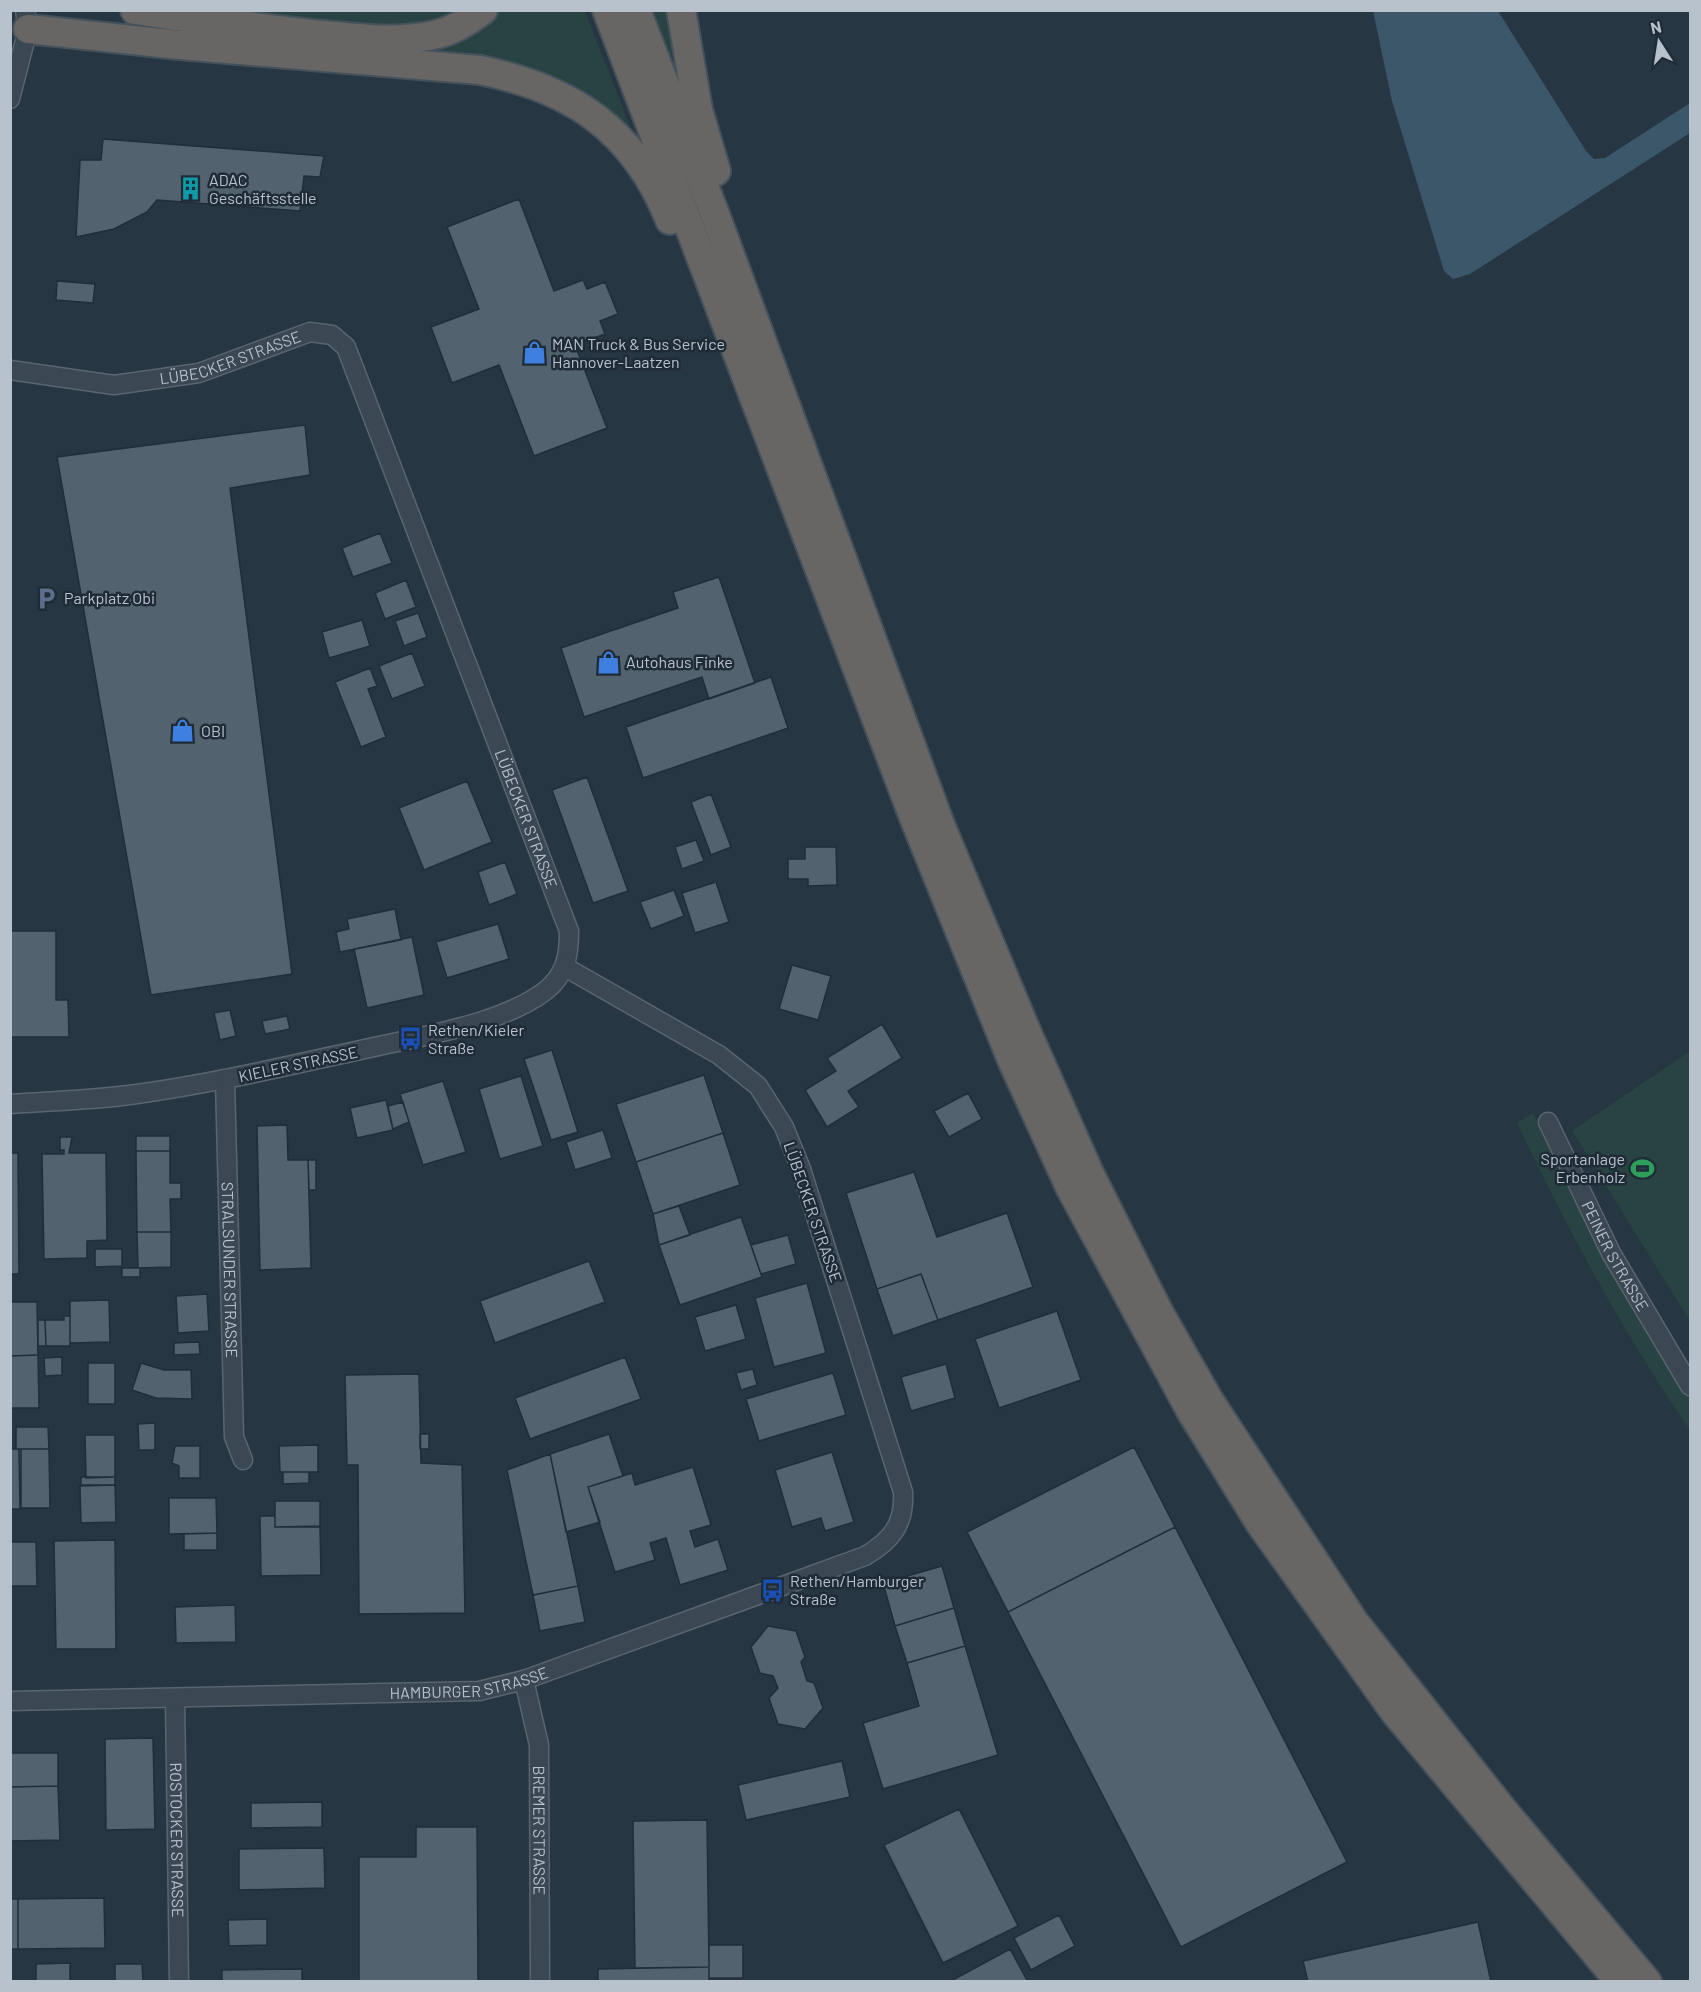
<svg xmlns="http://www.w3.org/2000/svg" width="1701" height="1992" font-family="Barlow,sans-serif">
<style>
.green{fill:#284342}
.water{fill:#3c576a}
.building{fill:#52636f;stroke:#212e39;stroke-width:1.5}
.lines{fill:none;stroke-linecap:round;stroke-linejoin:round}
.minor-casing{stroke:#59656f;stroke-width:21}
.trunk-casing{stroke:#45525c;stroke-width:32}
.minor{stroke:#3b4752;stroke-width:18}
.trunk{stroke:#686664;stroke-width:28}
.labels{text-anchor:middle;stroke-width:5;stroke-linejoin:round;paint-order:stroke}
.poi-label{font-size:16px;fill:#b8c2cc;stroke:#1f2c37;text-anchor:start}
.street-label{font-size:16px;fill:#b8c2cc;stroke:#1f2c37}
</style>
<rect width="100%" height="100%" fill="#263642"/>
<path class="green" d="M244 11H469L402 31Z
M495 11H585L638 147 614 122 404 48Z
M651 11H670L673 67Z
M1690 1051V1321L1572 1131Z
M1533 1113 1569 1191 1654 1345 1690 1400V1430C1623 1333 1567 1229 1517 1123Z"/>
<path class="water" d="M1373 11H1498L1586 151 1594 159 1605 158 1690 103V133L1470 274 1453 279 1444 271 1392 101Z"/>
<path class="building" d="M103 139 324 156 320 177 304 176 300 211 157 200 147 212 114 229 76 237 80 160H101Z
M519 199 554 291 583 280 587 289 605 282 618 314 600 321 605 334 575 345 607 428 534 456 499 365 452 383 431 327 479 309 447 227Z
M57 281 95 284 93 303 56 300Z
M305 425 310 475 230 488 292 974 151 995 57 457Z
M380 533 392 563 353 577 342 548Z
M719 577 755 683 709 699 702 677 584 717 561 648 678 608 673 592Z
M406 580 416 607 385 619 375 593Z
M418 613 427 637 404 646 395 621Z
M362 620 370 646 329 658 322 632Z
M412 653 425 686 392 699 379 666Z
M370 668 377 686 368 689 386 737 361 747 335 682Z
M771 677 788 728 643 778 626 727Z
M587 777 628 891 593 903 552 790Z
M467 781 492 842 424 870 399 808Z
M711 794 731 847 711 855 691 802Z
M696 840 704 861 682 869 675 847Z
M805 847H836L837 885 808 886V879H788V859H805Z
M505 862 517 894 489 905 478 872Z
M716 882 729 922 695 933 682 893Z
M674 890 684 916 651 929 640 902Z
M395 909 401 940 340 952 336 932 349 929 347 919Z
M498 924 509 959 447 978 436 942Z
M10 931H56V1000H68L69 1037H10Z
M412 937 424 995 367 1008 354 949Z
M792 965 831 976 818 1020 779 1009Z
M230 1010 236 1036 220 1040 214 1013Z
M287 1016 290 1029 265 1034 262 1021Z
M882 1024 902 1058 848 1091 859 1107 827 1127 805 1090 836 1071 827 1058Z
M552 1050 578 1132 551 1140 524 1059Z
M704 1075 723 1133 636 1162 616 1104Z
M521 1076 543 1146 500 1159 479 1089Z
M443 1081 466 1152 423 1165 400 1094Z
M968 1093 982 1119 949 1137 934 1111Z
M386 1100 393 1130 357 1138 350 1108Z
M403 1102 409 1122 393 1129 388 1106Z
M287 1125 288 1160H308L311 1268 260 1270 257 1126Z
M603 1130 612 1158 575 1170 566 1142Z
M723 1133 740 1185 653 1214 636 1162Z
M136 1136H170V1151H136Z
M60 1137H72L69 1153H106L107 1240 87 1241V1258L44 1259 42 1154H64V1150H60Z
M136 1151H170V1183H181V1199H170L171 1232H137Z
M10 1153H18L19 1274H10Z
M308 1160H316V1190H309Z
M914 1172 937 1237 1007 1213 1033 1287 938 1320 921 1274 877 1289 846 1193Z
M679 1206 690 1235 659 1245 653 1214Z
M741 1217 762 1277 680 1305 659 1245Z
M137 1232H171V1267L138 1268Z
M788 1235 796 1264 761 1274 751 1245Z
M95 1249H122V1266L95 1267Z
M589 1261 605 1302 495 1343 480 1301Z
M122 1268H140V1277H122Z
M921 1274 938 1320 893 1336 877 1289Z
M807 1283 826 1353 774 1367 755 1298Z
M207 1294 209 1331 178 1333 176 1296Z
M109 1300 110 1342 70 1343V1301Z
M10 1302H37L38 1355 10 1356Z
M736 1305 746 1339 705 1351 695 1317Z
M1057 1311 1081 1380 999 1408 975 1339Z
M64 1316H70V1346H46L45 1320H64Z
M38 1320H45L46 1346H38Z
M199 1342 200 1354 174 1355V1343Z
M38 1355 39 1408H10V1356Z
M62 1357V1375L45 1376 44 1358Z
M625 1357 641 1399 530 1439 515 1398Z
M88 1363H115V1404H88Z
M141 1363 164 1370H191L192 1399 156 1398 132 1390Z
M946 1364 955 1398 911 1411 901 1377Z
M753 1369 757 1385 741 1390 736 1373Z
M833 1373 846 1415 759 1441 746 1399Z
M419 1374 421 1463 462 1465 465 1613 359 1614 358 1465H347L345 1375Z
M155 1423V1450H139L138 1424Z
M16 1427H48L49 1449H16Z
M420 1434H429V1449H420Z
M609 1434 623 1476 588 1487 600 1522 566 1532 550 1454Z
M85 1435H115V1477L86 1478Z
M318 1445V1472H280L279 1446Z
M175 1446H200V1478H179V1466L172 1463Z
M1134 1447 1175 1527 1008 1612 967 1532Z
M10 1449H21V1509H10Z
M19 1449H49L50 1508H20Z
M832 1452 854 1522 825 1531 821 1518 792 1527 775 1470Z
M550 1454 578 1586 533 1595 507 1470Z
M693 1467 711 1525 690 1531 695 1547 718 1539 728 1570 680 1585 666 1538 650 1543 655 1560 615 1572 588 1487 632 1473 635 1485Z
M283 1472H309V1483L283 1484Z
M81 1477H115V1485L81 1486Z
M80 1485H115L116 1522 81 1523Z
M169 1498H216L217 1533 169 1534Z
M275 1501H320V1526L275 1527Z
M260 1516H275V1527H320L321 1575 261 1576Z
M1175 1527 1347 1862 1181 1947 1008 1612Z
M217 1533V1550H184V1534Z
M115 1540 116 1649H56L54 1541Z
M10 1542H36L37 1586H10Z
M942 1566 954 1608 895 1626 883 1583Z
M578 1586 585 1622 540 1631 533 1595Z
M235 1605 236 1642 176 1643 175 1607Z
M954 1608 965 1646 907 1663 895 1626Z
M768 1626 796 1631 805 1657 801 1662 807 1681 814 1683 823 1708 805 1729 778 1724 769 1698 778 1688 773 1676 760 1673 751 1647Z
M965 1646 998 1755 883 1789 863 1723 919 1706 907 1663Z
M153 1738 155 1829 106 1830 105 1739Z
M10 1753H58V1786L10 1787Z
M842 1761 850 1797 746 1820 738 1785Z
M58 1786 60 1840 11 1841 10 1787Z
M322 1802V1827L251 1828V1803Z
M959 1809 1018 1926 943 1963 884 1845Z
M707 1820 709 1967 635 1968 633 1821Z
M416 1827H477L478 1982H359V1857H416Z
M324 1848 325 1888 239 1890V1849Z
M104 1898 105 1948 18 1949V1899Z
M10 1899H18V1949H10Z
M1059 1915 1075 1946 1031 1970 1014 1938Z
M267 1919V1945L229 1946 228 1920Z
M1478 1922 1491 1982H1308L1303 1961Z
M709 1945H743V1978H709Z
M1010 1949 1028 1982H949Z
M70 1963V1982H36V1964Z
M115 1964H142L143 1982H115Z
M709 1967V1982H598V1969Z
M302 1969V1982H222V1970Z"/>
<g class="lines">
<defs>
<g id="minor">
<path d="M10 99 28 29 25 10"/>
<path id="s1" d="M10 370 114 385 199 373 310 332 332 335 346 347 569 931C569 952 567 969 552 985 515 1021 424 1036 374 1047 295 1064 217 1083 137 1094 96 1100 53 1101 10 1104"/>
<path id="s2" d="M225 1080 234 1437 243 1460"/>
<path id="s3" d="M1548 1122 1611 1253 1690 1386"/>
<path id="s4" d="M524 1680 539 1745 540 1982"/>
<path id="s5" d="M175 1698 179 1982"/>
<path id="s6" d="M10 1701 479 1691 524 1680 865 1556C891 1541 905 1524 903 1492L801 1169 784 1127 758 1086 719 1055 565 967"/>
</g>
<path id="trunk" d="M135 10C198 19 261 29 325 35 363 39 401 43 438 34 454 30 470 20 483 10
M607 10 913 815 1012 1060 1070 1187 1191 1411 1260 1523 1395 1712 1620 1982
M636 10 716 217 941 827 1027 1033 1090 1175 1158 1311 1208 1399 1354 1622 1502 1809 1647 1982
M681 10 698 110 716 171
M28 29 180 45 480 70C573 89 634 130 670 220"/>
</defs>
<use href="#minor" class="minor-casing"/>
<use href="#trunk" class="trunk-casing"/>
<use href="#minor" class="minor"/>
<use href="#trunk" class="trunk"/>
</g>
<defs>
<symbol id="building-bare" viewBox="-9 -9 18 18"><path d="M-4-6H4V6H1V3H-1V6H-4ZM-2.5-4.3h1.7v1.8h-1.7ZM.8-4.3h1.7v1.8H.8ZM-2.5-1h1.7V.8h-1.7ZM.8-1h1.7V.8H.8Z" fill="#0f9aa8" stroke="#1f2c37" stroke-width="2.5" paint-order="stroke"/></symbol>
<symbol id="shop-bare" viewBox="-9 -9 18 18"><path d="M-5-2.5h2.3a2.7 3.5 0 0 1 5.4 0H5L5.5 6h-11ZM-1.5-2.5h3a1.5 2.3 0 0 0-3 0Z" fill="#3f7fe0" stroke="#1f2c37" stroke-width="2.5" paint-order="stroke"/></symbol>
<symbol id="parking-bare" viewBox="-9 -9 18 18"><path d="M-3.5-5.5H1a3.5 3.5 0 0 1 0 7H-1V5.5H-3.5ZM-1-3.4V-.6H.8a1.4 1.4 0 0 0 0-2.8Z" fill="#5c6f8a" stroke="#1f2c37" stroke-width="2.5" paint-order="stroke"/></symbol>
<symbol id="bus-bare" viewBox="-9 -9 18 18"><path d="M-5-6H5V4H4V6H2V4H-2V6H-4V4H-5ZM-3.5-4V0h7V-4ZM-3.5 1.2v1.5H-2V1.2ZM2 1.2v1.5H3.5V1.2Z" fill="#1a4fb4" stroke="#1f2c37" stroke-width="2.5" paint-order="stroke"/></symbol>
<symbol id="stadium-bare" viewBox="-9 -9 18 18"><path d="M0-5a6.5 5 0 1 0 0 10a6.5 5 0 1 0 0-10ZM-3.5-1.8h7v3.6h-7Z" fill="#2e9e5b" stroke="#1f2c37" stroke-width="2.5" paint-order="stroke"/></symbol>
</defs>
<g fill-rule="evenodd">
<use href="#building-bare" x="174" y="172" width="33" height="33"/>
<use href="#shop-bare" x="518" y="336" width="33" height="33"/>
<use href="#parking-bare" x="30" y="582" width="33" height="33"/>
<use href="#shop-bare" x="592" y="646" width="33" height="33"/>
<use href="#shop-bare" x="166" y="714" width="33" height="33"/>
<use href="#bus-bare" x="394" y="1022" width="33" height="33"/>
<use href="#stadium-bare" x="1626" y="1152" width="33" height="33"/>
<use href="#bus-bare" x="756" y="1574" width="33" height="33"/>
</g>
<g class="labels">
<g class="poi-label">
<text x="209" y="186">ADAC<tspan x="209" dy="18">Geschäftsstelle</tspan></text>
<text x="552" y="350">MAN Truck &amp; Bus Service<tspan x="552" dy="18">Hannover-Laatzen</tspan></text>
<text x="64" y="604">Parkplatz Obi</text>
<text x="626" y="668">Autohaus Finke</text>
<text x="201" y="737">OBI</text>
<text x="428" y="1036">Rethen/Kieler<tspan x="428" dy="18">Straße</tspan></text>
<text x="1625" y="1165" text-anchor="end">Sportanlage<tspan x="1625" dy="18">Erbenholz</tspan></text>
<text x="790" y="1587">Rethen/Hamburger<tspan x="790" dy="18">Straße</tspan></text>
</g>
<g class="street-label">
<text dy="6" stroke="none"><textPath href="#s1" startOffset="225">LÜBECKER STRASSE</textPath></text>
<text dy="6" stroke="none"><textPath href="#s1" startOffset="855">LÜBECKER STRASSE</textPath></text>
<text transform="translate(298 1064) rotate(-12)" y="6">KIELER STRASSE</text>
<text transform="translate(813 1212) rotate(71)" y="6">LÜBECKER STRASSE</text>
<text dy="6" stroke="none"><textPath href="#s3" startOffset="150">PEINER STRASSE</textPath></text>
<text dy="6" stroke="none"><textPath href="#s2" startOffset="190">STRALSUNDER STRASSE</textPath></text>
<text dy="6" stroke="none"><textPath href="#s6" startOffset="460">HAMBURGER STRASSE</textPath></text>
<text dy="6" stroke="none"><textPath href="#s4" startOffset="152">BREMER STRASSE</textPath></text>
<text dy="6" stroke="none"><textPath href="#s5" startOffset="142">ROSTOCKER STRASSE</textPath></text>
</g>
</g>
<rect width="1701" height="1992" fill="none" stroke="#b8c2cc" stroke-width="24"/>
<g transform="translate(1659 42) rotate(348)" stroke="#1f2c37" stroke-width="4.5" paint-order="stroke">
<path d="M0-4.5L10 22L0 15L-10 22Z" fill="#b8c2cc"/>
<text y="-9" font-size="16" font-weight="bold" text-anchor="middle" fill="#b8c2cc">N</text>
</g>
</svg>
